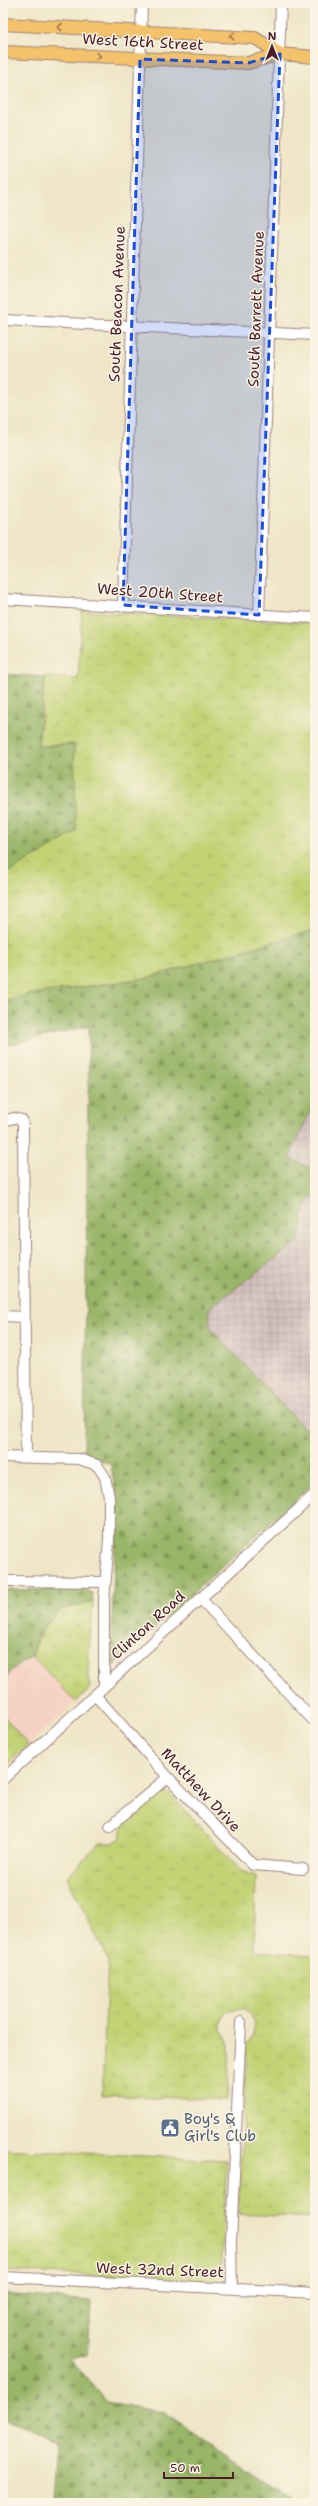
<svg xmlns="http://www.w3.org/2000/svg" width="318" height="2506" font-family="'Shantell Sans',sans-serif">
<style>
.built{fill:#f5d2c2}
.industrial{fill:url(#industrial-grid)}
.grass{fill:url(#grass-tufts);stroke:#867950}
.forest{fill:url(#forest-firs);stroke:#726a49}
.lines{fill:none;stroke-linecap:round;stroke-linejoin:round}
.minor-casing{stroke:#9c827a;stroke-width:12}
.major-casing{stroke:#9c827a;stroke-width:14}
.minor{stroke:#fff;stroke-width:10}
.major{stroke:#f3c26a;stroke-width:12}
.oneway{stroke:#9e704a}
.marked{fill:#1d4ed8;fill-opacity:0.2;stroke:#1d4ed8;stroke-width:3;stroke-dasharray:8 5;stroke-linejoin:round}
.labels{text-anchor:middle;stroke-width:3;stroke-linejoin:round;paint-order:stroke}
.street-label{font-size:15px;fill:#4a1f2b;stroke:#fcf5e5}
.service-label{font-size:15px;fill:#4e5e75;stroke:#fcf5e5;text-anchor:start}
</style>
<defs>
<pattern id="industrial-grid" width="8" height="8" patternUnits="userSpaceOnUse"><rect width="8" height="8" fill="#d1bfbd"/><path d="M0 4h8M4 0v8" fill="none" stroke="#b5a4a3"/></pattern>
<pattern id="grass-tufts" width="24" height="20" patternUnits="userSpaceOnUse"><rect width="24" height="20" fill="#c2d376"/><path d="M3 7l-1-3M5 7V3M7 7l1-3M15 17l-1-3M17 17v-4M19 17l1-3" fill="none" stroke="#a8b566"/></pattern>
<pattern id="forest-firs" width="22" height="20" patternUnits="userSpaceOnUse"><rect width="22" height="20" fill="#99b567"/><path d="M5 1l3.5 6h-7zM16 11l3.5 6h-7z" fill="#7f9355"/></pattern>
</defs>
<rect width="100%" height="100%" fill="#fcf5e5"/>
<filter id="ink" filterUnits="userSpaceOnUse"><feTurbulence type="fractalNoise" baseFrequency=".025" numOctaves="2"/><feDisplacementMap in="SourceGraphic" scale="8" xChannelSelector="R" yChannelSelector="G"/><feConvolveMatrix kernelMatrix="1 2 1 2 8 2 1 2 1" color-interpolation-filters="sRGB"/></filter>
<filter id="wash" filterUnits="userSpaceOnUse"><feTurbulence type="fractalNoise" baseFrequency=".012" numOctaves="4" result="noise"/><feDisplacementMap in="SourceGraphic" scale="16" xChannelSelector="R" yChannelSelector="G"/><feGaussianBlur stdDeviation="0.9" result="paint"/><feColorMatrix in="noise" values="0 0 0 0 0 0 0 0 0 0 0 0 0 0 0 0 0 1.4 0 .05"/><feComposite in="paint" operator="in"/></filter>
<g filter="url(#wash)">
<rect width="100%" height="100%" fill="#efe6c8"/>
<path class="built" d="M32 1656 76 1702 28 1745 3 1715V1688L10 1671Z"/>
<path class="industrial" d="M315 1101V1163L308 1167 289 1158Z
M315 1195V1440L209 1328V1308L299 1241 306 1204Z"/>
<path class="grass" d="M82 611 315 623V930L146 978 26 995 3 1003V876L76 832 74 744 38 746 45 677 78 679Z
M93 1602 88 1667 90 1686 87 1692 76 1702 32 1656 41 1630 60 1610Z
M3 1715 28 1745 3 1769Z
M160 1793H169L241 1871 256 1876 254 1951 315 1955V2218L238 2214 247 2044 252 2037 255 2023C248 2009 241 2006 227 2011 213 2032 227 2031 229 2046 230 2063 228 2082 227 2100L102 2095 108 1960 67 1877 99 1843H113L121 1838 123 1825Z
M3 2149 227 2160 221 2277 215 2281 3 2271Z"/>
<path class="forest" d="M3 674 45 677 38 746 74 744 76 832 3 876Z
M315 930V1101L289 1158 308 1167 315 1163V1195L306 1204 299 1241 209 1308 210 1328 315 1440V1482L113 1666 111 1642 117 1502 111 1465 84 1452 89 1026 3 1046V1003L26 995 146 978Z
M85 1589 92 1593 93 1602 59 1610 41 1630 32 1656 10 1671 3 1688V1600L6 1590Z
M3 2294 91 2301 88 2354 70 2358 107 2402 162 2412 297 2503H53L57 2441 3 2420Z"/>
</g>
<g filter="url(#ink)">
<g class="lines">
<defs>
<path id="minor" d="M3 320 315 335
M3 599 315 618
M123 605 142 3
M259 615 281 3
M3 1121 14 1118 22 1120 23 1126 26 1457
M3 1316 24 1317
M3 1457 79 1459 97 1465 105 1477 109 1497V1540L104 1600V1686
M3 1581 105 1582
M200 1598 312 1719
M95 1695 168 1777 253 1865 303 1869
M3 1779 315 1494
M110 1826 168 1777
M3 2277 315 2293
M232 2288 231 2242 241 2022"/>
<path id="major" d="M3 24 255 38 280 54
M3 52 248 63 280 54 315 57"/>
</defs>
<use href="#minor" class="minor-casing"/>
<use href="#major" class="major-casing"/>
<use href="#minor" class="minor"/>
<use href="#major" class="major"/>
</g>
<defs><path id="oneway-chevron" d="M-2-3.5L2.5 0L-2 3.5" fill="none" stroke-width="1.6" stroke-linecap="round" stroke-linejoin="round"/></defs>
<g class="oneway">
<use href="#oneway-chevron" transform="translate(60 27) rotate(-177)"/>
<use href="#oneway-chevron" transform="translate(232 36) rotate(-174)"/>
<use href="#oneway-chevron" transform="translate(98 56) rotate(3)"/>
</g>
</g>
<path class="marked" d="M280 54 259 615 123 605 140 59 248 63Z"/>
<defs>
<symbol id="civic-square" viewBox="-11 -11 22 22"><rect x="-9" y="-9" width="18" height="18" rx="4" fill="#5c6f8a" stroke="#fcf5e5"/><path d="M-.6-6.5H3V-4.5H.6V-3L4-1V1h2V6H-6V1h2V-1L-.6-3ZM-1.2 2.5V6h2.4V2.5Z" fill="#fff"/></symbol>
</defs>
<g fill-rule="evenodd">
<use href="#civic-square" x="159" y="2117" width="22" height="22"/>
</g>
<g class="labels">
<g class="street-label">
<text transform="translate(143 42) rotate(3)" y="5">West 16th Street</text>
<text transform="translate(117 304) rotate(-88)" y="5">South Beacon Avenue</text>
<text transform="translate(256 309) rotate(-88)" y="5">South Barrett Avenue</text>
<text transform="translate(160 593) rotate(4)" y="5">West 20th Street</text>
<text transform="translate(148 1625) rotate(-42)" y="5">Clinton Road</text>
<text transform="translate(201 1790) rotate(47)" y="5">Matthew Drive</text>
<text transform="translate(160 2270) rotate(2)" y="5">West 32nd Street</text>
</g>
<g class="service-label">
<text x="184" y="2124">Boy's &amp;<tspan x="184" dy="17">Girl's Club</tspan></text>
</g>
</g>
<rect width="318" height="2506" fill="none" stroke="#fcf5e5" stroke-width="16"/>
<g transform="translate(272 46)" stroke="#fcf5e5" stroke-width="3" paint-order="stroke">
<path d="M0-3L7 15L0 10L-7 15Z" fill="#4a1f2b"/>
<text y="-6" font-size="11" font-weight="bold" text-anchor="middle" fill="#4a1f2b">N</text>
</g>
<path d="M164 2472v6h69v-6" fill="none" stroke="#4a1f2b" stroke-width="2"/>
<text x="170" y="2472" font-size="12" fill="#4a1f2b" stroke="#fcf5e5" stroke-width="3" paint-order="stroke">50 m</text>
</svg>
